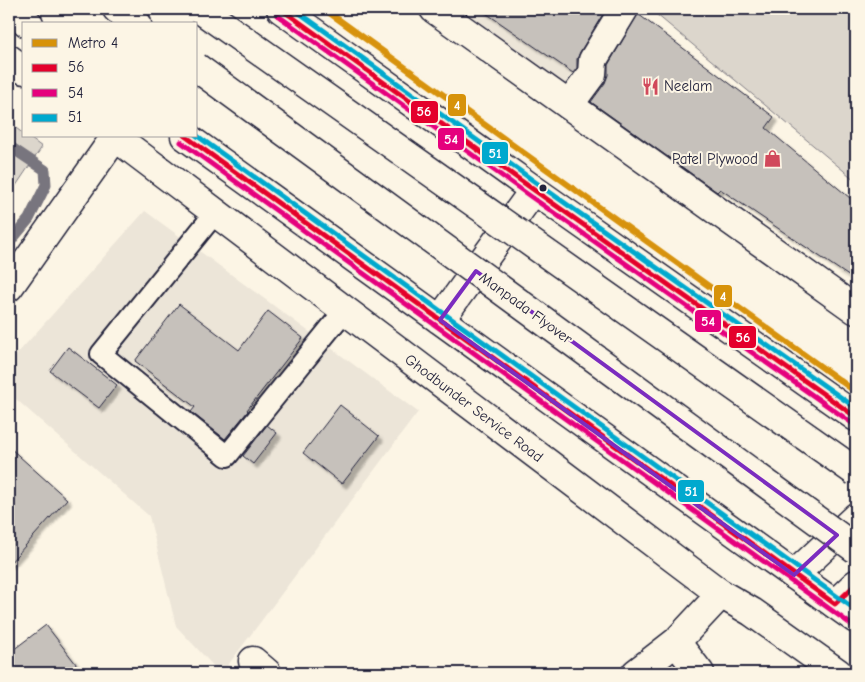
<svg xmlns="http://www.w3.org/2000/svg" width="865" height="682" font-family="'Comic Neue',sans-serif">
<style>
.built{fill:#ece5d8}
.green{fill:#dcd6cc;stroke:#7f7c84}
.lines{fill:none;stroke-linecap:round;stroke-linejoin:round}
.stream{stroke:#78757e;stroke-width:11}
.building{fill:#c6c1bb;stroke:#22223b;filter:url(#shadow)}
.lane-casing{stroke:#22223b;stroke-width:24}
.street-casing{stroke:#22223b;stroke-width:31}
.secondary-casing{stroke:#22223b;stroke-width:31}
.primary-casing{stroke:#22223b;stroke-width:31}
.lane{stroke:#fcf5e5;stroke-width:20}
.street{stroke:#fcf5e5;stroke-width:28}
.secondary{stroke:#fcf5e5;stroke-width:28}
.primary{stroke:#fcf5e5;stroke-width:28}
.primary-bridge-casing{stroke:#22223b;stroke-width:31;stroke-linecap:butt}
.primary-bridge{stroke:#fcf5e5;stroke-width:28}
.bus-1-casing{stroke:#fcf5e5;stroke-width:9}
.bus-2-casing{stroke:#fcf5e5;stroke-width:9}
.bus-3-casing{stroke:#fcf5e5;stroke-width:9}
.bus-1{stroke:#e4002b;stroke-width:5}
.bus-2{stroke:#e5007d;stroke-width:5}
.bus-3{stroke:#00a9ce;stroke-width:5}
.metro-1-casing{stroke:#fcf5e5;stroke-width:10}
.metro-1{stroke:#d79209;stroke-width:6}
.marked{fill:none;stroke:#7b2cbf;stroke-width:4;stroke-linejoin:round}
.bus-dot{fill:#22223b;stroke:#fcf5e5;stroke-width:2}
.labels{text-anchor:middle;stroke-width:4;stroke-linejoin:round;paint-order:stroke}
.poi-label{font-size:15px;fill:#22223b;stroke:#fcf5e5;text-anchor:start}
.street-label{font-size:15px;fill:#22223b;stroke:#fcf5e5}
.line-badge{stroke:#fcf5e5;stroke-width:2}
.badge-label{font-size:14px;text-anchor:middle;font-weight:bold;fill:#fff}
</style>
<defs>
<filter id="shadow"><feDropShadow dx="4.5" dy="4.5" stdDeviation="1" flood-color="#0004"/></filter>
</defs>
<rect width="100%" height="100%" fill="#fcf5e5"/>
<filter id="ink" filterUnits="userSpaceOnUse"><feTurbulence type="fractalNoise" baseFrequency=".02" numOctaves="2"/><feDisplacementMap in="SourceGraphic" scale="10" xChannelSelector="R" yChannelSelector="G"/><feConvolveMatrix kernelMatrix="1 2 1 2 8 2 1 2 1" color-interpolation-filters="sRGB"/></filter>
<g filter="url(#ink)">
<path class="built" d="M457 9H608L564 86Z
M145 211 418 412 222 673H220L176 626 149 516 9 393V363Z"/>
<path class="green" d="M650 9H856V181Z
M9 123 24 134V136H27L42 147 9 196Z"/>
<g class="lines">
<path class="stream" d="M9 146 45 170 46 185 29 219 9 243"/>
</g>
<path class="building" d="M480 9H606L580 52 577 59V68L573 73Z
M638 14 774 117 766 128 856 203V281L720 189 717 192 591 102 605 83 608 75V65Z
M179 304 239 350 268 311 303 338 247 410 248 411 225 439 191 412 195 407 135 361Z
M68 347 117 385 99 408 50 371Z
M340 405 379 436 342 484 303 453Z
M267 425 277 433 253 464 243 456Z
M9 447 67 499 9 564Z
M46 625 83 673H9V653Z"/>
<g class="lines">
<defs>
<path id="lane" d="M215 213 101 354 227 456 345 310"/>
<path id="street" d="M569 105 592 74 593 60 624 9
M9 287 115 137
M676 642 700 673
M253 661 267 673
M636 673 676 642 721 594"/>
<path id="secondary" d="M434 9 856 310
M9 59 24 70
M114 136 721 594 752 612 838 673
M794 575 856 517
M835 604 856 584"/>
<path id="primary" d="M9 9 29 24
M117 9 137 24
M281 9 534 190 856 417
M185 136 794 575 856 619
M440 320 534 190"/>
</defs>
<use href="#lane" class="lane-casing"/>
<use href="#street" class="street-casing"/>
<use href="#secondary" class="secondary-casing"/>
<use href="#primary" class="primary-casing"/>
<use href="#lane" class="lane"/>
<use href="#street" class="street"/>
<use href="#secondary" class="secondary"/>
<use href="#primary" class="primary"/>
<defs>
<path id="primary-bridge" d="M200 9 856 472
M196 67 856 549"/>
</defs>
<use href="#primary-bridge" class="primary-bridge-casing"/>
<use href="#primary-bridge" class="primary-bridge"/>
<defs>
<path id="bus-1" d="M281 9 534 190 856 417
M185 136 835 604 856 584"/>
<path id="bus-2" d="M277 15 530 196 852 423
M181 142 852 625"/>
<path id="bus-3" d="M294 9 538 184 856 408
M196 135 856 610"/>
</defs>
<use href="#bus-1" class="bus-1-casing"/>
<use href="#bus-2" class="bus-2-casing"/>
<use href="#bus-3" class="bus-3-casing"/>
<use href="#bus-1" class="bus-1"/>
<use href="#bus-2" class="bus-2"/>
<use href="#bus-3" class="bus-3"/>
<defs>
<path id="metro-1" d="M324 9 856 392"/>
</defs>
<use href="#metro-1" class="metro-1-casing"/>
<use href="#metro-1" class="metro-1"/>
</g>
</g>
<path class="marked" d="M476 271 837 535 794 575 440 320Z"/>
<defs>
<symbol id="restaurant-bare" viewBox="-9 -9 18 18"><path d="M-5-6h1v4h1v-4h1v4h1v-4h1v5L-1.5 .5V6h-2V.5L-5-1ZM5-6V6H3V1.5H1.5Q1.5-4 5-6Z" fill="#d1495b" stroke="#fcf5e5" stroke-width="2.5" paint-order="stroke"/></symbol>
<symbol id="shop-bare" viewBox="-9 -9 18 18"><path d="M-5-2.5h2.3a2.7 3.5 0 0 1 5.4 0H5L5.5 6h-11ZM-1.5-2.5h3a1.5 2.3 0 0 0-3 0Z" fill="#d1495b" stroke="#fcf5e5" stroke-width="2.5" paint-order="stroke"/></symbol>
</defs>
<g fill-rule="evenodd">
<use href="#restaurant-bare" x="638" y="74" width="25" height="25"/>
<use href="#shop-bare" x="760" y="146" width="25" height="25"/>
</g>
<circle class="bus-dot" cx="543" cy="188" r="4.5"/>
<g class="labels">
<g class="poi-label">
<text x="664" y="91">Neelam</text>
<text x="758" y="164" text-anchor="end">Patel Plywood</text>
</g>
<g class="street-label">
<text transform="translate(526 308) rotate(36)" y="5">Manpada Flyover</text>
<text transform="translate(474 408) rotate(37)" y="5">Ghodbunder Service Road</text>
</g>
</g>
<g class="line-badge">
<rect x="447" y="93" width="20" height="24" rx="5" fill="#d79209"/>
<rect x="410" y="100" width="29" height="24" rx="5" fill="#e4002b"/>
<rect x="437" y="127" width="28" height="24" rx="5" fill="#e5007d"/>
<rect x="481" y="141" width="28" height="24" rx="5" fill="#00a9ce"/>
<rect x="713" y="284" width="20" height="24" rx="5" fill="#d79209"/>
<rect x="694" y="309" width="28" height="24" rx="5" fill="#e5007d"/>
<rect x="728" y="325" width="29" height="24" rx="5" fill="#e4002b"/>
<rect x="677" y="479" width="28" height="24" rx="5" fill="#00a9ce"/>
</g>
<g class="badge-label">
<text x="457" y="110">4</text>
<text x="424" y="116">56</text>
<text x="451" y="144">54</text>
<text x="495" y="158">51</text>
<text x="723" y="301">4</text>
<text x="708" y="326">54</text>
<text x="743" y="342">56</text>
<text x="691" y="496">51</text>
</g>
<rect width="865" height="682" fill="none" stroke="#fcf5e5" stroke-width="30"/>
<rect x="15" y="15" width="835" height="652" fill="none" stroke="#22223b" stroke-width="2" filter="url(#ink)"/>
<rect x="22" y="22" width="175" height="115" fill="#fcf5e5" stroke="#a5a1a1"/>
<rect x="32" y="39" width="25" height="8" fill="#d79209" stroke="#a5a1a1"/>
<text x="68" y="48" font-size="15" fill="#22223b">Metro 4</text>
<rect x="32" y="64" width="25" height="8" fill="#e4002b" stroke="#a5a1a1"/>
<text x="68" y="72" font-size="15" fill="#22223b">56</text>
<rect x="32" y="89" width="25" height="8" fill="#e5007d" stroke="#a5a1a1"/>
<text x="68" y="98" font-size="15" fill="#22223b">54</text>
<rect x="32" y="114" width="25" height="8" fill="#00a9ce" stroke="#a5a1a1"/>
<text x="68" y="122" font-size="15" fill="#22223b">51</text>
</svg>
